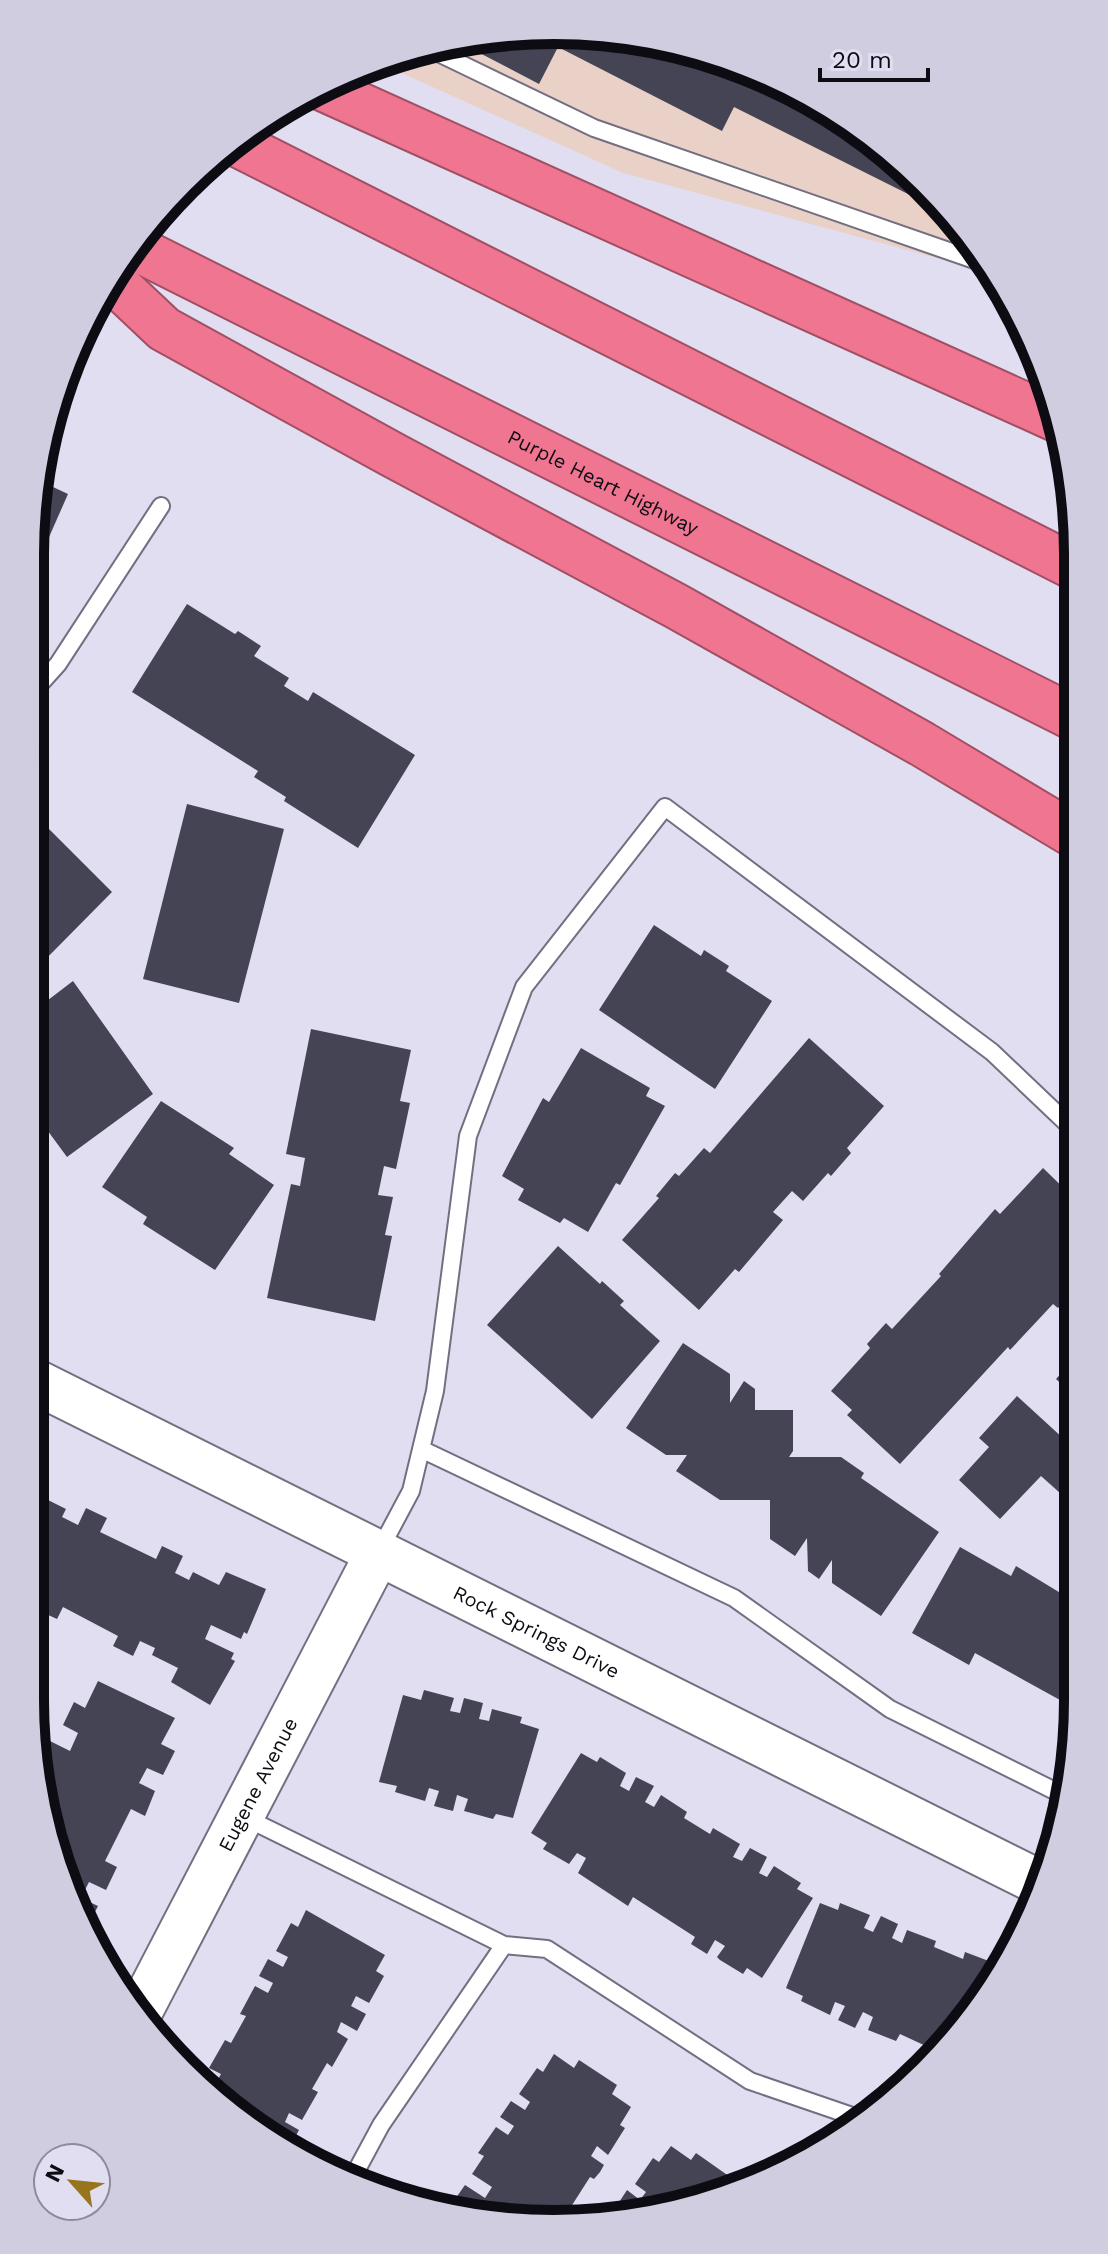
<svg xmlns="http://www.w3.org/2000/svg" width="1108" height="2254" font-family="'Work Sans',sans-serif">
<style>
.commercial{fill:#e9d1c8}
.building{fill:#445}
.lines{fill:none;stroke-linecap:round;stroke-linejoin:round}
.lane-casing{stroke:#736f81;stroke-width:20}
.secondary-casing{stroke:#736f81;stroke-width:48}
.highway-casing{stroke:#a05064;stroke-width:48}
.lane{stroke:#fff;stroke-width:16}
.secondary{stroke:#fff;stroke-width:44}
.highway{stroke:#ef7590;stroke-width:44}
.labels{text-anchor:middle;stroke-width:8;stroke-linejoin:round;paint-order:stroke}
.street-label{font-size:20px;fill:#0e0c13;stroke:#e2def2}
.rim{fill:none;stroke:#0e0c13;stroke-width:10}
</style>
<rect width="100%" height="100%" fill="#e2def2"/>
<path class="commercial" d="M588 31 689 48 785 84 899 160 970 235 992 273 623 173 377 62 485 35Z"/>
<path class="building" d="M588 31 689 48 785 84 899 160 952 216 734 107 722 131 558 47 539 84 470 48 476 37 485 35Z
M953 217 970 235 975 244 973 248 944 233Z
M38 480 68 494 31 578V520Z
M187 604 235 634 238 631 261 646 254 656 289 678 284 686 308 701 313 692 415 755 358 848 284 801 286 797 254 777 258 771 132 692Z
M187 804 284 829 239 1003 143 979Z
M43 823 112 892 31 974V835Z
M654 925 701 956 704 950 729 966 726 971 772 1001 715 1089 599 1010Z
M73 981 153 1094 67 1157 31 1108V1013Z
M311 1029 411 1050 400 1101 410 1103 396 1169 384 1166 378 1195 393 1197 385 1235 392 1236 375 1321 267 1298 291 1184 300 1186 305 1158 286 1154Z
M809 1038 884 1106 847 1148 851 1153 831 1176 828 1173 803 1201 792 1191 773 1212 783 1220 739 1272 735 1269 699 1310 622 1240 659 1198 656 1196 675 1173 679 1176 704 1148 710 1153Z
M581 1048 650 1088 646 1096 665 1106 620 1185 616 1183 588 1232 564 1218 560 1223 518 1200 524 1189 502 1176 543 1098 549 1102Z
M161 1101 234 1148 229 1154 274 1185 215 1270 143 1224 147 1217 102 1187Z
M1043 1168 1075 1199 1076 1290 1058 1308 1053 1304 1010 1350 1008 1347 900 1464 847 1415 852 1410 831 1391 870 1348 867 1344 886 1323 892 1329 941 1276 939 1274 995 1209 1000 1214Z
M558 1246 600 1284 602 1281 624 1301 620 1305 660 1341 592 1419 487 1325Z
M683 1343 730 1374V1403L744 1381 755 1389V1410H793V1451L789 1457H841L864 1473 861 1478 939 1532 881 1616 832 1583V1560L819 1579 808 1571 807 1538 795 1556 770 1539V1500H720L676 1471 687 1455H666L626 1428Z
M1076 1357V1398L1056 1379Z
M1017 1396 1076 1450 1067 1463 1076 1472V1476L1060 1493 1041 1476 1000 1519 959 1480 989 1447 979 1438Z
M30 1473 48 1482 40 1496 66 1509 62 1517 78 1525 86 1508 107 1518 100 1532 156 1559 162 1546 183 1556 175 1573 189 1580 193 1572 219 1585 226 1572 266 1589 247 1634 244 1632 241 1639 211 1625 205 1639 234 1653 231 1659 235 1661 210 1705 171 1682 178 1668 152 1655 155 1648 140 1641 133 1656 113 1646 118 1636 63 1607 57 1619 35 1609 43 1593 30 1586Z
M960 1547 1011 1576 1016 1566 1077 1603V1693L1067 1688 1060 1700 975 1653 969 1665 912 1633Z
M98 1681 175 1718 161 1744 175 1751 163 1775 147 1768 139 1783 155 1791 145 1816 131 1809 105 1861 117 1867 106 1890 89 1882 81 1898 98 1906 88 1926 58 1869 45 1790 54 1771 40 1761 50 1741 70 1751 78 1733 63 1725 74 1702 85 1708Z
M424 1690 454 1698 450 1711 460 1713 464 1698 483 1703 479 1719 489 1721 492 1709 522 1717 520 1723 539 1729 513 1818 496 1814 493 1819 464 1811 468 1799 457 1795 453 1811 434 1806 439 1791 429 1788 425 1801 395 1792 397 1786 379 1782 403 1695 421 1700Z
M581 1753 597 1762 600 1757 626 1773 620 1786 629 1791 636 1777 654 1786 645 1802 654 1807 661 1795 687 1812 684 1818 710 1834 713 1828 740 1844 733 1857 742 1861 750 1848 767 1857 759 1873 767 1877 774 1866 801 1883 797 1889 813 1898 762 1978 747 1968 743 1974 720 1960 717 1957 725 1946 715 1940 707 1954 691 1944 695 1937 633 1897 628 1906 578 1873 586 1858 577 1853 569 1864 543 1849 547 1843 531 1833Z
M820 1903 838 1910 840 1903 870 1915 864 1928 873 1932 881 1916 898 1924 892 1938 902 1943 907 1930 936 1941 934 1947 963 1959 965 1952 994 1963 989 1976 992 1977 934 2057 925 2053 928 2047 900 2034 896 2041 868 2030 873 2017 863 2012 855 2028 838 2020 845 2006 835 2002 830 2015 801 2001 803 1996 786 1988Z
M306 1910 385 1955 376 1971 384 1976 369 2003 356 1996 351 2006 366 2014 357 2031 341 2022 337 2032 348 2039 332 2067 327 2063 312 2089 318 2092 302 2120 289 2113 285 2122 299 2130 290 2147 275 2139 208 2080 216 2083 221 2074 209 2068 225 2040 231 2043 246 2016 240 2014 255 1986 268 1993 273 1983 259 1976 268 1959 283 1967 288 1957 276 1951 291 1923 298 1927Z
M554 2054 574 2068 579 2060 617 2085 612 2094 631 2107 620 2125 625 2128 608 2155 597 2146 591 2156 604 2165 600 2172 594 2179 590 2177 567 2213 562 2210 557 2217 451 2214 436 2208 444 2196 453 2202 465 2185 485 2198 492 2187 472 2174 484 2156 478 2153 496 2127 508 2135 514 2126 500 2117 511 2101 525 2110 530 2102 519 2094 537 2068 543 2072Z
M671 2146 691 2160 696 2153 733 2179 726 2188 629 2217 616 2207 627 2190 640 2200 646 2192 635 2184 653 2158 659 2162Z"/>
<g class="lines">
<defs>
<path id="lane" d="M428 48 594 128 986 264
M31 694 58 664 161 506
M421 1449 734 1598 890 1709 1067 1797
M379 1551 411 1491 435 1391 468 1136 524 987 665 807 992 1052 1075 1131
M244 1817 504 1945 381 2125 353 2177
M504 1945 547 1949 750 2081 858 2118"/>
<g id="secondary">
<path id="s1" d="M30 1379 1042 1884"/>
<path id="s2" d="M137 2017 378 1553"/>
</g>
<g id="highway">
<path d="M320 87 1056 419"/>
<path d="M233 142 1074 567"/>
<path id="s3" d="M131 246 1074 718"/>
<path d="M111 279 164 329 393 455 676 606 922 744 1074 835"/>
</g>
</defs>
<use href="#lane" class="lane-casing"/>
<use href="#secondary" class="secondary-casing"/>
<use href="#highway" class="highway-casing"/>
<use href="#lane" class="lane"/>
<use href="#secondary" class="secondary"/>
<use href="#highway" class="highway"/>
</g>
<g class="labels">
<g class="street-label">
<text dy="7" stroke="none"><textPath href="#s3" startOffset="528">Purple Heart Highway</textPath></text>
<text dy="7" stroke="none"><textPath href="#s1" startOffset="566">Rock Springs Drive</textPath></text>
<text dy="7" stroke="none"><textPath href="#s2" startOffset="262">Eugene Avenue</textPath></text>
</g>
</g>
<path d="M0 0H1108V2254H0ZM554 44H554A510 510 0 0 1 1064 554V1700A510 510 0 0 1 554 2210H554A510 510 0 0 1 44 1700V554A510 510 0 0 1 554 44Z" fill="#d1cde0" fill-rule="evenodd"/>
<path class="rim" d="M554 44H554A510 510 0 0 1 1064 554V1700A510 510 0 0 1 554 2210H554A510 510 0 0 1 44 1700V554A510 510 0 0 1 554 44Z"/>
<g transform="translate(72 2182) rotate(297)"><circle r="38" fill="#e2def2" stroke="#8d8a99" stroke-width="2"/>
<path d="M0-6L14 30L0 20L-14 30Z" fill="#96751d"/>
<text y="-12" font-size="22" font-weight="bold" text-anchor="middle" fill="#0e0c13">N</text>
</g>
<path d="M820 68v12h108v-12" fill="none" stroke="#0e0c13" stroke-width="4"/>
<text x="832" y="68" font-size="24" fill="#0e0c13" stroke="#e2def2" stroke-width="6" paint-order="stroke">20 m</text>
</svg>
